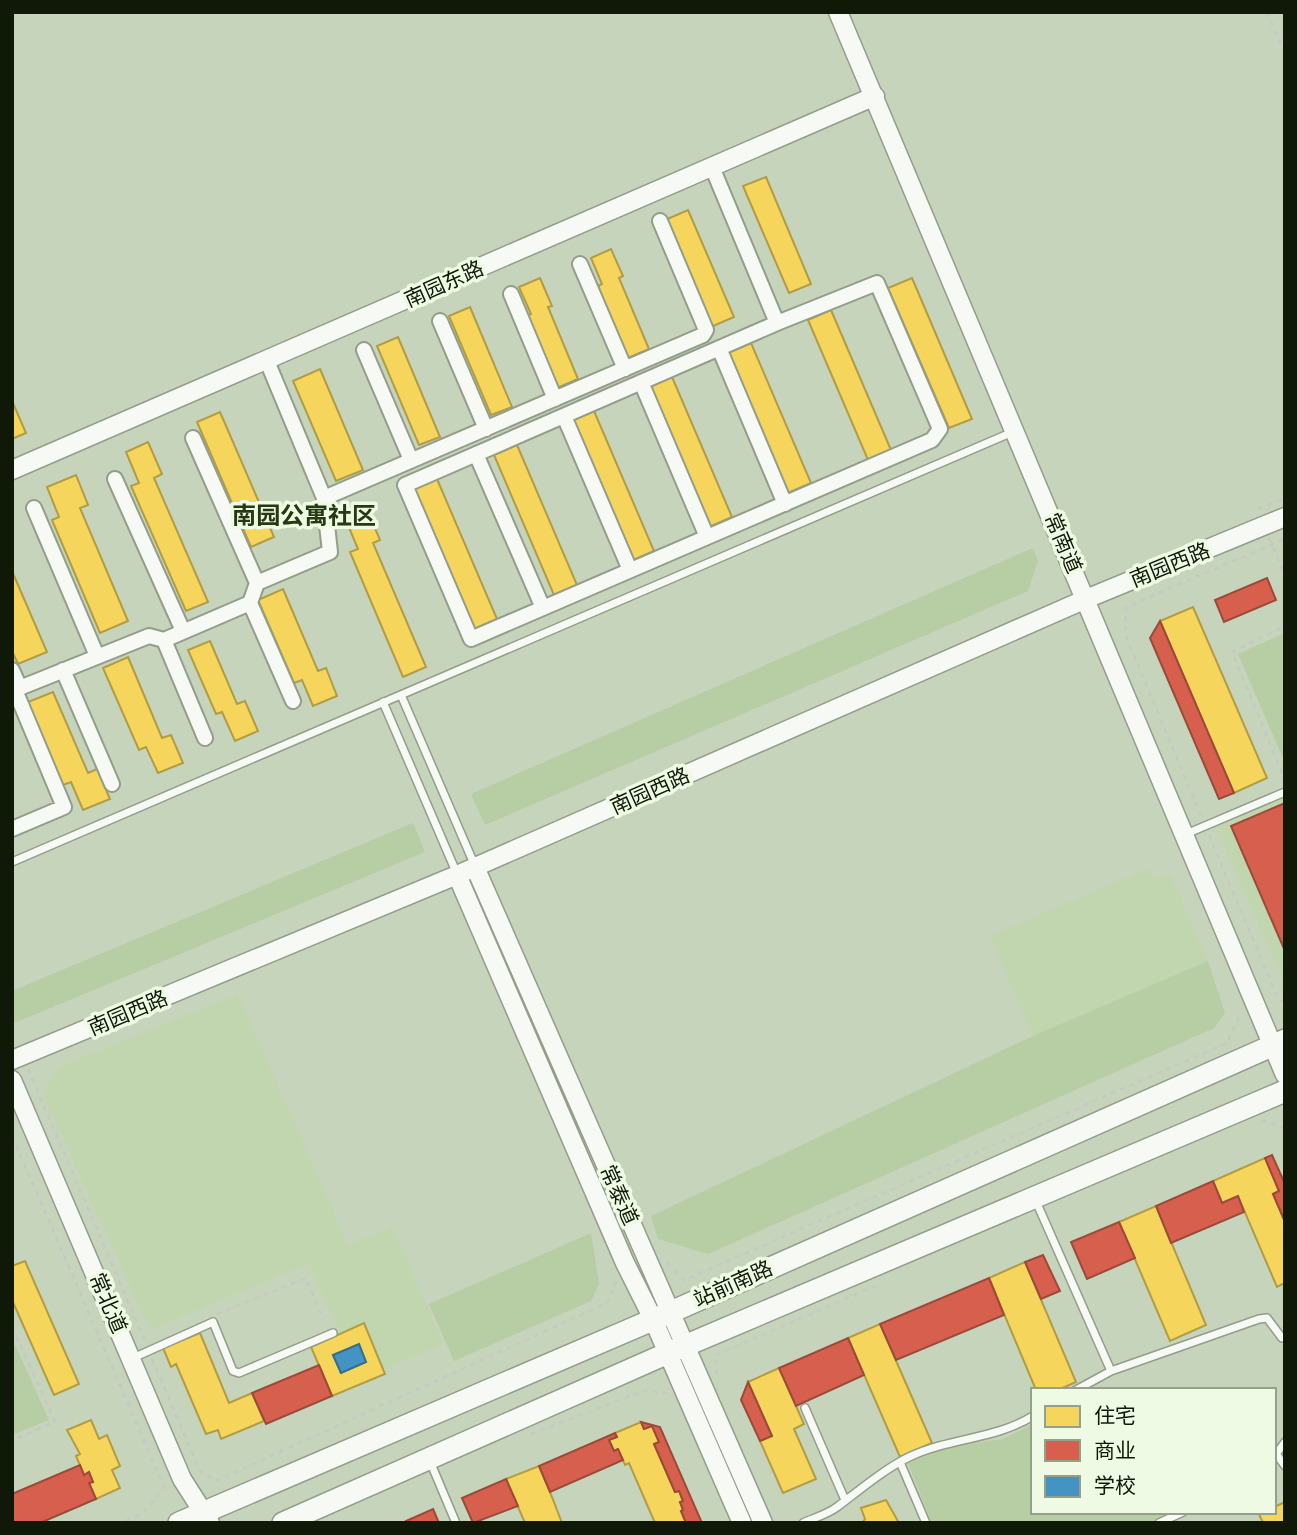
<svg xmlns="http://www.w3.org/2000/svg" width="1297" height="1535" font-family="'Exo 2','Noto Sans SC',sans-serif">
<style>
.built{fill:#c1d6ae}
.green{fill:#b7cda3}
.homes{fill:#f6d55c;stroke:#b19c43;stroke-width:2;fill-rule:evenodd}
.shops{fill:#d6604d;stroke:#9b4a38;stroke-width:2}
.schools{fill:#4393c3;stroke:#346e8b;stroke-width:2}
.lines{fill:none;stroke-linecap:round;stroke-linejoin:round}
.service-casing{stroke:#939d8a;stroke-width:10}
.minor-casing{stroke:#939d8a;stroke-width:18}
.tertiary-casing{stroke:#939d8a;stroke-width:21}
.primary-casing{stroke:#939d8a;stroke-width:24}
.path{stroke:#c5c9c2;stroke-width:2.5;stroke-dasharray:5 5;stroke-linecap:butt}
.service{stroke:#f7f9f5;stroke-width:7}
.minor{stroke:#f7f9f5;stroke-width:14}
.tertiary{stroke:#f7f9f5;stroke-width:18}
.primary{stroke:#f7f9f5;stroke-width:21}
.labels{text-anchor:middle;stroke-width:7;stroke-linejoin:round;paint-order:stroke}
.street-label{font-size:21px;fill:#101808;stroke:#eefae3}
.quarter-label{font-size:24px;font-weight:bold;fill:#273912;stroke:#eefae3}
</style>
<rect width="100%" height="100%" fill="#c7d4bc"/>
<path class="built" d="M1285 790V984L1213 822Z
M1149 868 1154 880 1170 874 1208 961 1033 1036 990 936Z
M238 994 348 1245 393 1227 443 1344 360 1380 309 1263 150 1330 43 1095 57 1068Z"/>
<path class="green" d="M1033 548 1038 561 1028 591 485 825 471 794Z
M1285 633V763L1238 654Z
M413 823 425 852 12 1024V991Z
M1208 961 1225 1013 1214 1028 708 1254 658 1239 651 1216 1033 1036Z
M591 1233 599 1284 591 1301 454 1361 429 1304Z
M12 1338 49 1420 12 1435Z
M1033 1424V1512H1174L1150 1523H932L908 1463 951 1446 1003 1439Z"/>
<path class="homes" d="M766 177 811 284 789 293 743 186Z
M688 210 734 317 711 327 665 220Z
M611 249 623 276 619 278 649 349 628 358 598 286 602 284 591 258Z
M540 278 552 306 548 307 578 379 557 388 526 316 531 314 519 287Z
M912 278 972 419 949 428 888 288Z
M470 307 512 407 491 415 449 316Z
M831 310 891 450 868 460 808 320Z
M398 337 440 437 419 445 377 346Z
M751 343 811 483 788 493 728 353Z
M320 369 363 470 336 481 293 381Z
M672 377 732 517 709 527 649 387Z
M12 401 26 433 12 439Z
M594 411 654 551 631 561 571 421Z
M220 412 274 537 251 547 197 422Z
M148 442 162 474 154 478 208 602 186 611 131 486 139 483 126 452Z
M517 445 577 585 554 595 494 455Z
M76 475 88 505 80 508 128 621 100 633 52 520 59 517 47 487Z
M437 479 497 619 474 629 414 489Z
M367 509 380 540 373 543 426 667 403 677 350 552 358 549 345 518Z
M12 571 47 652 18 664 12 651Z
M283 589 318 671 326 668 337 696 313 706 302 680 294 683 258 600Z
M1193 607 1267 778 1234 793 1160 621Z
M210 641 237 704 245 701 258 731 235 741 222 712 216 714 188 650Z
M128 657 162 738 171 735 183 763 158 773 146 747 139 750 103 668Z
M53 692 88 773 97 769 110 799 83 810 71 782 63 785 28 702Z
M1265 1158 1279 1191 1273 1194 1285 1222V1283L1277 1287 1238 1196 1222 1203 1213 1181Z
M1156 1206 1206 1325 1170 1341 1119 1222Z
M25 1261 79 1384 54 1395 12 1300V1266Z
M1025 1262 1076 1382 1058 1390H1036L989 1278Z
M364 1323 385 1374 332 1396 311 1347ZM359 1344 366 1362 341 1373 333 1355Z
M880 1324 932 1443 900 1457 848 1338Z
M200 1333 229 1403 252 1393 264 1421 221 1439 218 1430 206 1434 176 1364 171 1367 163 1348Z
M779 1368 804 1424 794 1429 816 1479 783 1493 760 1441 772 1436 748 1382Z
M91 1420 99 1439 107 1435 120 1466 112 1470 120 1488 96 1499 89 1483 93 1482 89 1472 84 1475 76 1456 80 1454 67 1430Z
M641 1422 644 1429 652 1426 659 1442 654 1444 675 1492 679 1491 683 1501 680 1502 683 1510 681 1511 686 1523H655L629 1463 625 1465 618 1449 614 1451 609 1440 617 1437 615 1433Z
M539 1466 550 1492 562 1523H525L506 1479Z
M886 1500 899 1523H862L865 1519 861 1508Z
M1285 1502V1523H1263L1259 1514 1274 1512V1507Z"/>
<path class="shops" d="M1267 578 1276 600 1224 622 1215 600Z
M1160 621 1234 793 1219 799 1150 638Z
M1285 803V951L1231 826Z
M1272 1155 1285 1184V1222L1273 1194 1279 1191 1265 1158Z
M1213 1181 1222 1203 1238 1196 1244 1212 1171 1243 1156 1206Z
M1119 1222 1135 1258 1087 1279 1071 1242Z
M1043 1255 1060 1291 1041 1299 1025 1262Z
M989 1278 1004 1315 896 1360 880 1324Z
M848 1338 864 1375 796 1406 779 1368Z
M319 1365 332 1396 266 1424 252 1393Z
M748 1382 772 1436 760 1441 741 1400Z
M641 1422 660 1427 702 1523H686L681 1511 683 1510 680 1502 683 1501 679 1491 675 1492 654 1444 659 1442 652 1426 644 1429Z
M615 1433 617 1437 609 1440 614 1451 618 1449 623 1460 550 1492 539 1466Z
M80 1465 84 1475 89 1472 93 1482 89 1483 96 1499 40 1523H12V1494Z
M506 1479 518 1506 473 1523 462 1498Z
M433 1509 439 1523H407L406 1521Z"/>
<path class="schools" d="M359 1344 366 1362 341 1373 333 1355Z"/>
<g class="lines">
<defs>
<path id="service" d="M401 695 475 866
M383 702 457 874
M1186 834 1285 792
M12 862 1015 431
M1035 1199 1111 1371
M133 1358 213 1322 233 1371 239 1373 333 1333
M1076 1390 1111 1371 1259 1319 1267 1318 1282 1338 1285 1337
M805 1408 845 1500
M1277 1455 1285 1466
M1274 1457 1285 1442
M429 1459 456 1523
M900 1462 926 1523
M803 1523C814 1518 828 1514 837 1507 861 1489 883 1470 909 1457 951 1437 994 1440 1033 1416
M1159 1523 1183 1512"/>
<path id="minor" d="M712 167 777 323 405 485 471 639 932 440 940 429 877 283 777 323
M580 264 625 369
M511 294 555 399
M440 321 486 429
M719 348 785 504
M364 350 411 460
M267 361 324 498
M641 382 707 537
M564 416 630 570
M193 438 257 583
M476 454 543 608
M115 479 183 631
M34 508 97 656
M250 603 293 701
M164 640 250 603 257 583 330 552 324 498 703 335 706 330 660 221
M12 670 20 688
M63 670 112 784
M12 691 149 636 164 640 205 738
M12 829 64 807 15 690"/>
<path id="tertiary" d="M838 12 1285 1075
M12 470 875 96
M475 867 763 1523
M457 875 625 1263 653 1319 742 1523
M12 1060 457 875 1086 599 1285 517
M12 1080 182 1479 210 1523"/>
<path id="primary" d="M179 1523 671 1312 1285 1040
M283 1523 668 1353 1285 1091"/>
</defs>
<use href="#service" class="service-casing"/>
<use href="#minor" class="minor-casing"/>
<use href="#tertiary" class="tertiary-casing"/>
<use href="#primary" class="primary-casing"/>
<path class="path" d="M1267 12 1285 54
M1258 509 1285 498
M1269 538 1285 575
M1282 773 1232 652 1285 626
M1201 816 1125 634 1126 607 1285 539
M1209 835 1278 999 1285 1003
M28 1069 146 1343
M1262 1120 1285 1128
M12 1136 164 1487 143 1513 121 1523
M667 1263 684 1280 1227 1043 1240 1015
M217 1314 306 1278 323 1319
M12 1327 55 1422 12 1440
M152 1359 200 1471 216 1481 607 1303 617 1280
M717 1375 716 1355 880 1284
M531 1434 646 1390 670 1394"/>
<use href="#service" class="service"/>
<use href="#minor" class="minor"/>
<use href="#tertiary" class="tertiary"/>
<use href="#primary" class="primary"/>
</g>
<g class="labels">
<g class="street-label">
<text transform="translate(444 284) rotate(-24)" y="7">南园东路</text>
<text transform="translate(1063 543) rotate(67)" y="7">常南道</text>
<text transform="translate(1170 565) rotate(-22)" y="7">南园西路</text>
<text transform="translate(650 791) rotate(-24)" y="7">南园西路</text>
<text transform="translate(128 1013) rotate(-23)" y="7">南园西路</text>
<text transform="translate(619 1195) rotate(66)" y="7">常泰道</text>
<text transform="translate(733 1284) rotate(-24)" y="7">站前南路</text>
<text transform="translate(108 1303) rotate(67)" y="7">常北道</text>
</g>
<g class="quarter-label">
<text x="304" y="524">南园公寓社区</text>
</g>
</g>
<rect width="1297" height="1535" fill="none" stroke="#101808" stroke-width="28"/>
<rect x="1031" y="1388" width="245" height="126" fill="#eefae3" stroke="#95a08b" stroke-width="2"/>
<rect x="1045" y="1406" width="35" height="21" fill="#f6d55c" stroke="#95a08b" stroke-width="2"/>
<text x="1094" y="1423" font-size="21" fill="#101808">住宅</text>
<rect x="1045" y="1440" width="35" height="21" fill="#d6604d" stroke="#95a08b" stroke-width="2"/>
<text x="1094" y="1458" font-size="21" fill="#101808">商业</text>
<rect x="1045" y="1476" width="35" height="21" fill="#4393c3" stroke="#95a08b" stroke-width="2"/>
<text x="1094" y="1493" font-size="21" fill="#101808">学校</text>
</svg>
